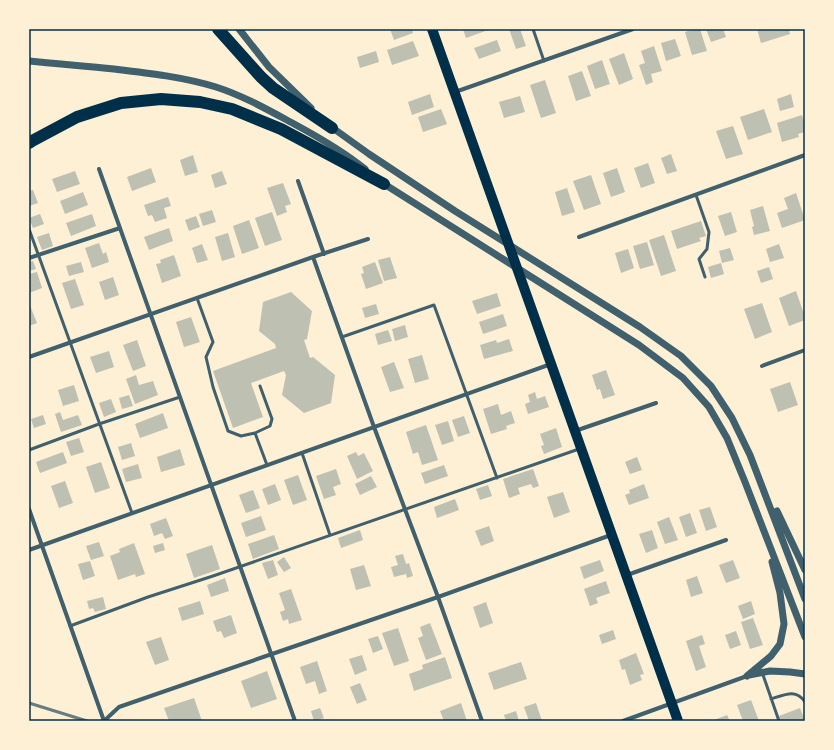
<svg xmlns="http://www.w3.org/2000/svg" width="834" height="750" font-family="Montserrat,sans-serif">
<style>
.building{fill:#bec0b2}
.lines{fill:none;stroke-linecap:round;stroke-linejoin:round}
.service{stroke:#3f606c;stroke-width:3}
.minor{stroke:#3f606c;stroke-width:4}
.tertiary{stroke:#3f606c;stroke-width:7}
.primary{stroke:#003049;stroke-width:10}
.motorway{stroke:#003049;stroke-width:12}
.rail{stroke:#657d81;stroke-width:3}
.neatline{fill:none;stroke:#003049;stroke-width:1.5}
</style>
<rect width="100%" height="100%" fill="#fdf0d5"/>
<path class="building" d="M390 29H412L413 33 394 40Z
M463 29H491L466 38Z
M509 29H520L526 46 516 49Z
M694 29H700L707 51 692 55 685 32Z
M706 29H723L726 37 711 42Z
M757 29H789L790 34 761 43Z
M675 39 681 56 666 61 661 43Z
M497 40 501 51 479 59 474 48Z
M413 41 419 56 392 65 387 50Z
M654 46 662 71 651 74 653 82 646 85 639 65 645 63 641 51Z
M376 51 379 62 360 68 357 57Z
M624 53 633 79 619 85 609 59Z
M602 60 610 84 595 89 587 66Z
M582 71 591 96 576 101 568 76Z
M545 80 556 113 541 118 530 85Z
M430 94 434 107 412 115 408 102Z
M791 94 794 107 780 111 777 99Z
M520 96 525 112 504 118 499 102Z
M441 109 447 124 423 132 418 117Z
M764 109 772 132 748 140 740 117Z
M802 115 805 126V132L798 134 799 137 782 142 777 123Z
M733 126 743 154 726 159 716 131Z
M671 154 677 171 667 174 661 158Z
M193 155 198 172 185 176 180 160Z
M648 163 655 183 641 188 634 168Z
M151 168 156 182 132 191 127 177Z
M617 168 625 192 611 197 603 173Z
M75 171 80 184 57 192 52 179Z
M222 171 227 184 215 188 211 175Z
M591 175 601 204 584 210 573 181Z
M283 183 291 204 285 206 287 212 277 216 267 188Z
M567 188 575 212 562 216 555 192Z
M33 190 38 203 29 206V191Z
M83 192 88 205 65 214 60 201Z
M796 193 805 220 782 228 777 213 788 209 784 198Z
M168 197 171 206 164 208 167 218 155 222 152 215 148 216 144 205Z
M763 206 770 231 754 235 752 227 754 226 750 210Z
M212 210 216 222 203 226 199 214Z
M272 212 282 240 265 246 255 218Z
M731 212 737 232 725 236 718 216Z
M40 214 44 224 33 228 29 218Z
M92 214 96 226 71 236 66 223Z
M196 216 200 227 189 231 185 220Z
M249 220 259 248 242 254 233 226Z
M701 221 706 236 699 238 701 241 677 249 671 231Z
M169 228 173 241 149 250 144 237Z
M49 233 53 246 42 250 37 237Z
M228 233 235 257 222 261 215 237Z
M664 235 676 271 661 276 649 240Z
M647 242 654 265 640 269 633 246Z
M99 243 103 254 106 252 109 262 92 268 85 248Z
M202 244 208 260 197 263 192 248Z
M779 244 784 258 770 262 766 249Z
M730 248 734 260 722 263 719 251Z
M628 249 634 268 621 273 615 253Z
M174 255 181 276 162 283 156 264 161 263 160 260Z
M390 257 397 278 384 281 378 260Z
M33 261 36 269 29 271V262Z
M81 262 84 272 69 276 66 266Z
M375 262 383 283 366 289 361 274 364 273 362 267Z
M721 263 724 274 711 278 708 267Z
M769 267 773 279 761 283 757 271Z
M37 272 42 288 29 293V274Z
M113 277 119 295 105 300 99 282Z
M75 279 84 305 71 309 62 283Z
M796 291 805 317V320L789 326 779 298Z
M291 292 312 311 307 339 304 340 310 358 313 357 335 375 331 403 304 413 282 395 286 375 284 371 251 383 263 417 233 428 213 371 276 348 275 344 259 331 263 302Z
M497 293 501 306 477 314 472 301Z
M29 303 37 323 29 326Z
M762 303 772 332 755 339 744 309Z
M376 304 379 314 365 318 362 308Z
M503 314 507 326 483 334 479 322Z
M191 317 200 342 184 347 176 322Z
M405 325 408 337 395 341 392 329Z
M388 330 392 341 378 345 375 334Z
M509 339 513 351 484 359 480 345 496 340 497 343Z
M137 340 146 366 133 371 123 345Z
M109 351 114 367 96 373 90 357Z
M422 355 429 379 415 383 408 359Z
M394 362 404 388 390 392 381 367Z
M606 370 615 395 603 399 600 389 597 390 592 375Z
M136 375 139 385 153 381 158 395 135 404 126 379Z
M790 382 798 405 778 412 770 389Z
M74 385 79 401 63 406 58 390Z
M535 392 537 399 545 396 549 407 528 414 525 404 530 402 528 395Z
M129 395 133 406 122 409 119 398Z
M111 399 116 412 104 417 99 403Z
M498 404 501 415 511 411 515 423 506 426 507 429 491 434 483 409Z
M60 412 63 420 78 415 82 425 61 432 55 414Z
M163 413 168 428 140 438 135 424Z
M43 415 46 424 34 428 31 419Z
M464 416 470 433 458 437 452 420Z
M448 421 454 441 442 445 435 425Z
M426 425 438 460 422 465 418 452 413 454 406 432Z
M556 428 562 447 544 454 541 446 544 445 540 434Z
M79 438 84 452 71 456 66 442Z
M131 443 135 456 122 460 118 447Z
M180 449 185 465 161 472 157 457Z
M63 452 67 463 40 473 36 462Z
M356 452 358 456 364 453 373 471 357 479 347 456Z
M637 457 642 470 630 474 625 462Z
M101 462 110 488 95 493 86 467Z
M138 464 142 478 126 482 122 469Z
M444 465 448 476 425 484 421 473Z
M336 469 341 484 333 487 336 495 324 499 316 476Z
M533 469 539 486 533 488 531 484 518 488 520 494 509 498 503 479Z
M298 475 307 500 293 505 284 480Z
M371 476 377 487 360 495 355 484Z
M65 481 73 503 59 508 51 486Z
M275 484 281 500 268 505 262 489Z
M644 484 649 498 629 505 625 495 630 493 629 490Z
M488 485 492 496 480 500 476 489Z
M253 490 260 508 246 513 239 495Z
M563 492 570 512 554 518 547 497Z
M455 499 459 510 437 518 434 507Z
M710 507 717 527 706 531 699 510Z
M690 513 697 533 686 537 679 517Z
M261 516 266 530 246 537 241 523Z
M669 517 678 540 665 544 657 522Z
M166 518 173 536 165 539 162 533 154 536 150 524Z
M489 526 494 541 481 546 475 531Z
M360 530 363 540 341 548 338 538Z
M652 530 658 548 646 553 639 534Z
M274 535 279 549 253 559 248 544Z
M99 542 104 556 91 560 86 546Z
M134 543 145 574 136 577 135 574 118 580 110 556 120 552 119 549Z
M163 543 165 550 155 553 153 546Z
M212 545 220 569 194 578 186 554Z
M403 554 406 564 409 563 413 576 407 578 406 574 394 577 391 567 398 565 395 556Z
M284 557 291 568 284 572 277 562Z
M273 560 278 575 268 579 262 563Z
M600 560 604 571 584 579 580 567Z
M733 560 740 578 726 583 719 565Z
M90 561 95 576 83 580 78 564Z
M364 565 371 586 356 590 350 569Z
M697 576 703 593 691 597 686 580Z
M225 578 229 591 211 597 207 585Z
M606 581 610 593 596 598 598 603 590 606 584 589Z
M291 589 302 620 289 624 288 619 283 621 280 612 285 610 279 593Z
M103 597 106 609 95 612 93 608 89 609 87 601Z
M200 601 204 614 182 621 178 608Z
M751 601 755 614 743 619 738 606Z
M486 602 493 623 480 628 473 607Z
M231 615 237 633 224 638 221 631 217 632 213 621Z
M753 618 763 645 750 649 741 622Z
M430 623 442 654 426 660 418 638 423 636 420 627Z
M398 628 409 661 394 666 382 633Z
M613 630 616 639 602 644 599 635Z
M736 631 741 645 730 649 725 635Z
M702 635 705 644 699 646 706 667 696 671 686 641Z
M378 636 383 649 373 653 368 639Z
M161 637 169 660 155 665 146 642Z
M636 653 644 674 640 675 642 680 630 685 625 669 622 670 619 660Z
M362 655 367 670 355 675 349 659Z
M445 657 452 678 414 691 409 674 423 669 422 665Z
M317 661 327 691 319 694 315 681 306 684 300 667Z
M521 662 527 679 494 690 488 673Z
M267 671 277 699 251 708 241 681Z
M360 683 367 700 357 704 350 687Z
M194 698 202 721H169L164 708Z
M751 700 759 721H743L737 705Z
M461 703 467 721H444L440 711Z
M536 703 542 721H529L524 707Z
M320 708 324 718 314 721 311 711Z
M800 708 805 721H781L779 716Z
M516 711 519 721H506L504 715Z
M727 715 730 721H711Z"/>
<g class="lines">
<path class="service" d="M533 29 544 61
M696 195 709 232 707 249 699 259 705 277
M29 229 132 513
M197 298 213 342 206 357 213 387 228 431 241 436 255 433 267 465
M342 337 434 305 497 478
M255 433 270 426 272 419 260 386
M29 450 99 424 180 397
M302 453 330 535
M70 626 148 597 213 576 579 449
M762 672 779 721
M771 699C784 695 796 688 805 702"/>
<path class="minor" d="M455 92 633 29
M99 169 295 721
M298 181 324 254
M579 237 805 155
M313 257 374 427 438 597 482 721
M29 258 120 228
M29 357 313 257 368 239
M762 366 805 350
M575 431 656 403
M29 509 104 721
M29 550 551 364
M627 575 726 540
M104 721 119 707 272 654 438 597 611 535
M623 721 747 676"/>
<path class="tertiary" d="M239 29 269 67 311 108
M29 61C57 64 86 66 114 69 148 73 183 77 216 87 244 96 270 111 296 125 320 138 344 152 365 169
M330 126 369 154 455 211 640 327 681 356 711 386 732 418 750 455 805 599
M381 182 639 345 683 378 709 407 727 438 745 482 805 637
M777 511 805 570
M749 675 770 671 790 672 805 674
M747 676 771 656 780 644 784 624 780 593 772 562"/>
<path class="primary" d="M432 29 678 721"/>
<path class="motorway" d="M218 29 261 77 273 88 332 128
M29 143 32 141 77 117 121 103 161 99 200 102 232 109 281 129 384 184"/>
<path class="rail" d="M29 703 87 721"/>
</g>
<rect width="834" height="750" fill="none" stroke="#fdf0d5" stroke-width="60"/>
<rect x="30" y="30" width="774" height="690" class="neatline"/>
</svg>
